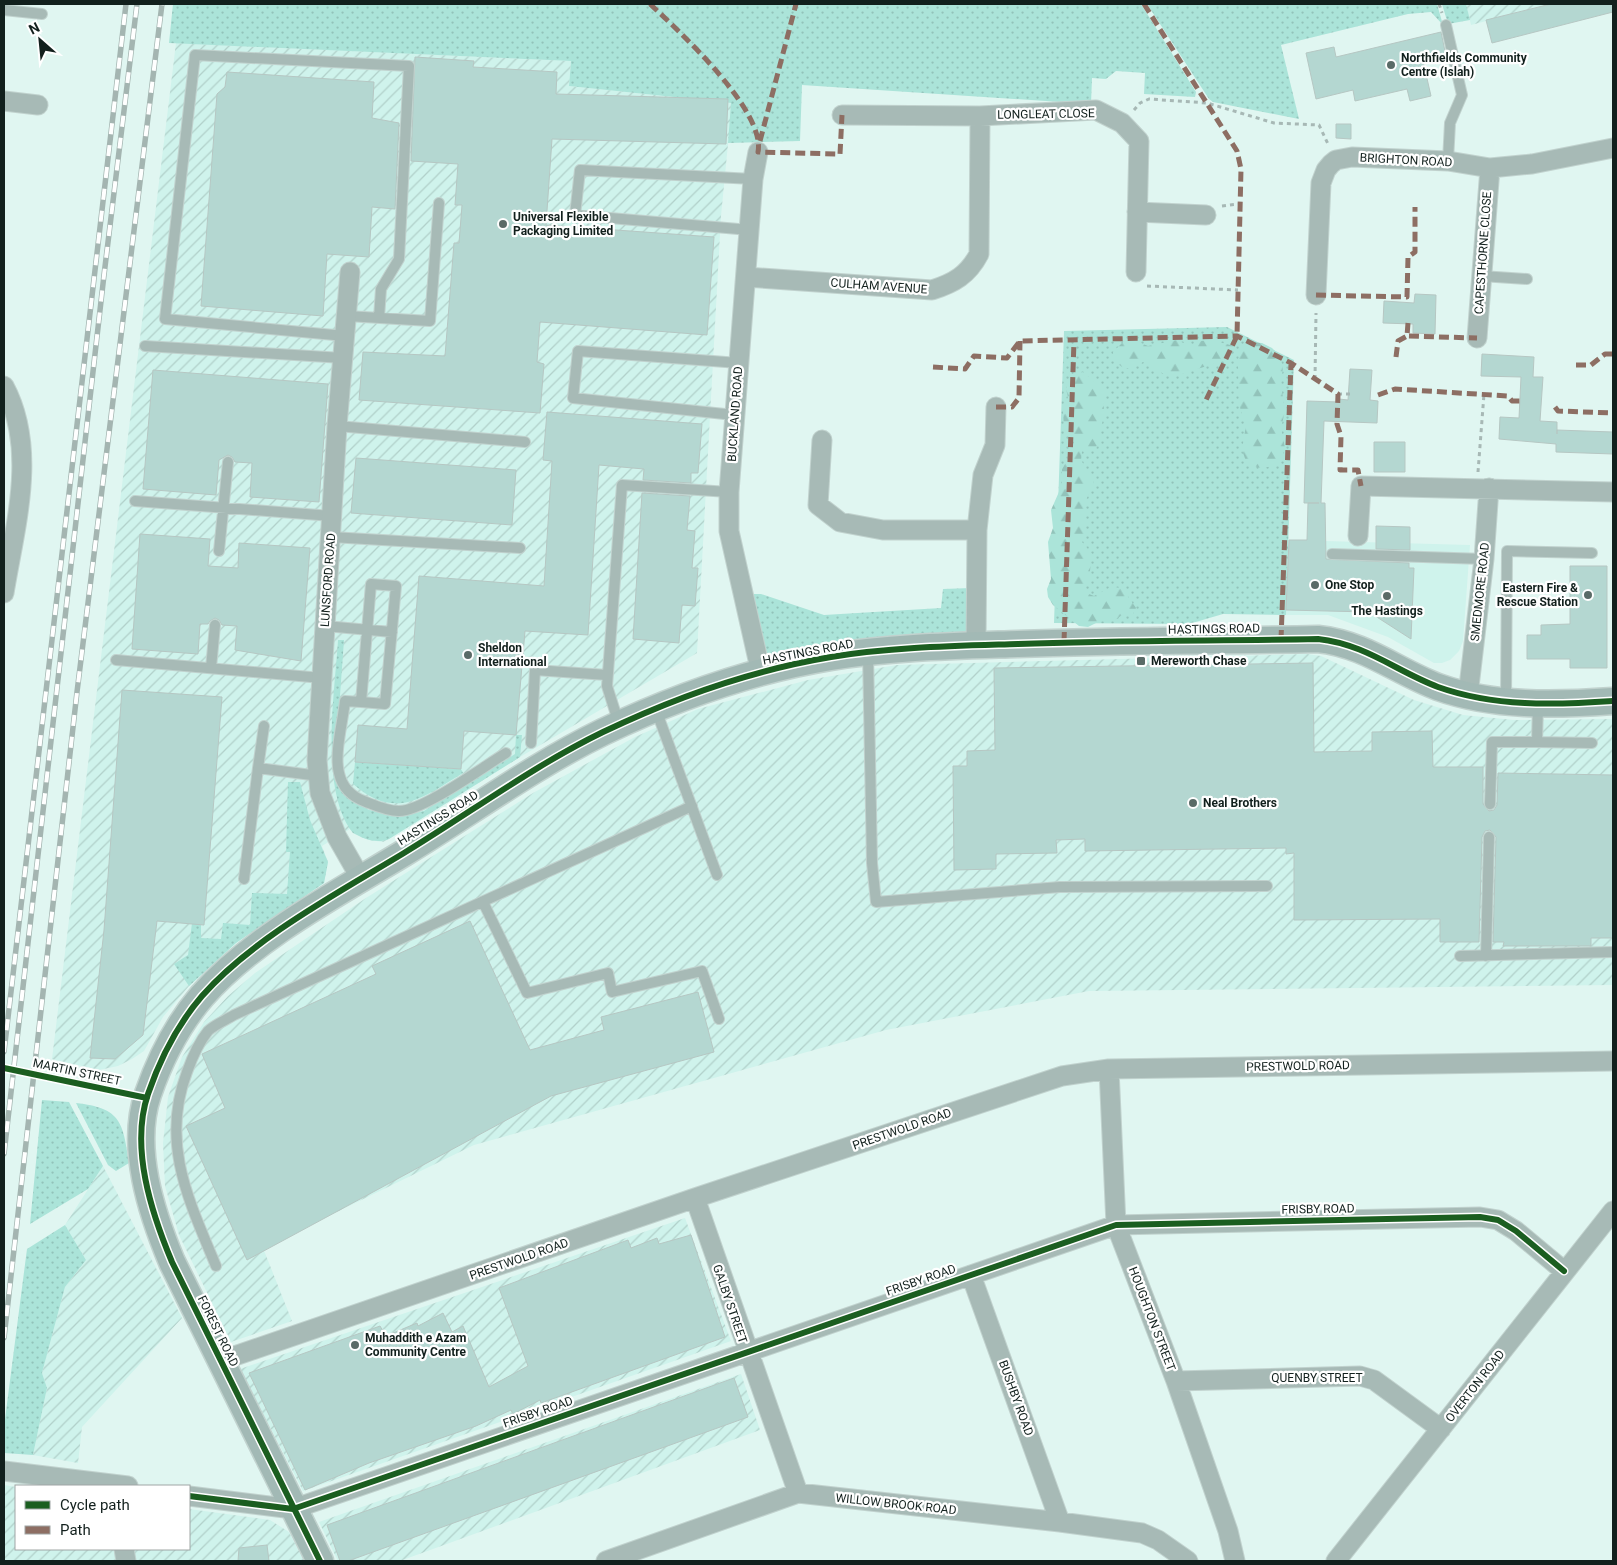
<svg xmlns="http://www.w3.org/2000/svg" width="1617" height="1565" font-family="Roboto,sans-serif">
<style>
.built{fill:#cff3ec}
.industrial{fill:url(#industrial-furrows)}
.green{fill:url(#green-dots)}
.forest{fill:url(#forest-firs)}
.building{fill:#b4d7d1;stroke:#b6c7c3}
.lines{fill:none;stroke-linecap:round;stroke-linejoin:round}
.lane-casing{stroke:#c1d2ce;stroke-width:12}
.street-casing{stroke:#c1d2ce;stroke-width:21}
.secondary-casing{stroke:#c1d2ce;stroke-width:29}
.path{stroke:#a7b8b5;stroke-width:3;stroke-dasharray:4 4;stroke-linecap:butt}
.lane{stroke:#a7bab6;stroke-width:10}
.street{stroke:#a7bab6;stroke-width:19}
.secondary{stroke:#a2b9b5;stroke-width:26}
.rail-casing{stroke:#a4b5b1;stroke-width:5.5}
.rail{stroke:#fff;stroke-width:4;stroke-dasharray:11;stroke-linecap:butt}
.quiet{stroke:#8d6e63;stroke-width:5;stroke-dasharray:10 5;stroke-linecap:butt}
.cycleway-casing{stroke:#fff;stroke-width:9}
.cycleway{stroke:#1b5e20;stroke-width:6}
.poi-dot{fill:#5a6b67;stroke:#fff;stroke-width:2}
.labels{text-anchor:middle;stroke-width:4.5;stroke-linejoin:round;paint-order:stroke}
.poi-label{font-size:12px;font-weight:bold;fill:#12201d;stroke:#fff;text-anchor:start}
.street-label{font-size:12px;fill:#12201d;stroke:#fff}
</style>
<defs>
<pattern id="industrial-furrows" width="10" height="10" patternUnits="userSpaceOnUse" patternTransform="scale(1.25)"><rect width="10" height="10" fill="#cff3ec"/><path d="M-1 1l2-2M0 10L10 0M9 11l2-2" fill="none" stroke="#b1d0ca"/></pattern>
<pattern id="green-dots" width="8" height="8" patternUnits="userSpaceOnUse" patternTransform="scale(1.25)"><rect width="8" height="8" fill="#abe4d9"/><path d="M2 2h.1M6 6h.1" fill="none" stroke="#92c3ba" stroke-width="1.8" stroke-linecap="round"/></pattern>
<pattern id="forest-firs" width="22" height="20" patternUnits="userSpaceOnUse" patternTransform="scale(1.25)"><rect width="22" height="20" fill="#abe4d9"/><path d="M5 1l3.5 6h-7zM16 11l3.5 6h-7z" fill="#92c3ba"/></pattern>
</defs>
<rect width="100%" height="100%" fill="#e0f6f1"/>
<path class="built" d="M1289 540 1470 545 1463 641 1459 651 1450 660 1442 663H1434L1388 637 1328 615H1286Z"/>
<path class="industrial" d="M1466 4H1551L1471 25Z
M176 43 571 61 569 86 732 103 721 216 697 653 520 757 389 839 383 842 369 840 361 837 350 829 322 846 328 862 324 883 236 943 189 986 163 1017 144 1051 132 1059 118 1066 99 1070 52 1059Z
M1307 654 1321 656 1414 700 1463 715 1514 720 1613 719V985L1089 991 886 1030 474 1145 263 1248 292 1321 231 1342 179 1235 165 1186 163 1143 168 1097 182 1057 204 1022 228 996 255 973 366 898 533 793 635 737 698 709 808 680 897 665Z
M103 1166 182 1318 82 1427 78 1463 33 1455 47 1388 42 1373 65 1287 86 1260 65 1225Z
M685 1218 731 1341 303 1491 240 1369Z
M741 1374 760 1430 400 1561H338L319 1522Z
M4 1485 16 1487V1549H189V1509L270 1520 289 1532 304 1561H4Z"/>
<path class="green" d="M173 4H1141L1196 92 1195 97 1144 94 1145 73 1116 71 1106 79 1092 78 1091 104 802 85 800 141 728 143 731 103 569 86 571 61 169 43Z
M1147 4H1437L1443 25 1431 12 1408 14 1281 45 1299 119 1213 102 1209 99Z
M1442 4H1466L1470 20 1448 24Z
M1227 327 1294 360 1286 615 1223 614 1189 624 1054 623 1064 331Z
M971 588 976 645 761 673 744 594H761L824 615 941 608 943 589Z
M338 640H344L335 765 357 803 369 810 401 816 424 811 515 754 516 735H522L520 757 389 839C377 844 364 839 353 833 319 791 335 692 338 640Z
M355 762 461 769 463 773C422 798 396 821 353 784Z
M288 782H300L310 820 328 862 324 883 236 943 189 986 174 964 188 955 192 923 201 924V938L221 939 223 923 250 925 252 893 287 894 290 852H286Z
M42 1100 69 1102 103 1166 88 1189 30 1224Z
M76 1103C121 1108 123 1122 129 1163L116 1171 108 1165Z
M65 1225 86 1260 65 1287 42 1373 47 1388 33 1455 4 1453V1427L27 1249Z"/>
<path class="forest" d="M1133 340 1148 346 1177 340 1190 346 1201 341 1211 340 1234 346V350L1219 362 1176 376 1165 375 1148 363 1143 362 1131 369 1122 367 1114 361 1113 352 1124 341Z
M1245 342 1262 343 1272 348 1278 354 1283 366 1281 385 1285 411 1281 428 1285 448 1279 465 1261 468 1247 464 1242 450 1246 425 1239 405 1238 363 1240 348Z
M1083 372 1104 390 1106 400 1103 405C1106 413 1103 416 1102 424 1100 438 1101 455 1082 451L1081 460 1094 483 1084 504 1086 524 1082 542 1092 554 1089 579 1085 587 1089 594 1094 596 1111 587 1122 588 1136 608 1132 616 1122 615 1115 620 1100 621 1088 627 1079 626 1053 605 1048 597 1047 589 1051 579 1048 542 1053 528 1051 510 1062 485V469L1074 448V442L1064 427 1063 411 1068 397 1066 389 1068 380 1076 374Z"/>
<path class="building" d="M1551 4H1613V12L1492 43 1486 20Z
M1441 32 1446 56 1423 61 1431 96 1410 101 1407 89 1355 101 1353 90 1316 99 1306 53 1334 47 1336 57Z
M415 57 474 61 473 67 557 72 556 94 728 99 726 144 552 139 546 225 714 237 707 335 540 322 537 362 544 364 540 413 359 400 363 352 445 356 454 243H459L462 205H455L458 164 411 161Z
M227 72 374 82 372 118 399 123 395 209 372 207 369 257 327 254 323 316 201 306 217 94 225 87Z
M1336 124H1351V139L1336 138Z
M1415 294 1436 295 1435 334 1413 333V324L1383 323 1384 301 1414 303Z
M1482 354 1534 357 1533 377H1543L1540 421 1557 422V434V430L1613 432V454L1556 452V444L1499 439 1500 417 1519 418 1521 377 1481 376Z
M1350 369 1372 370 1370 400 1378 401 1377 423 1324 421 1321 503H1325L1326 559 1409 563V568H1414L1411 639 1369 612 1286 610 1289 540H1307L1308 503H1319H1304L1307 401 1339 402V399L1348 400Z
M153 370 328 384 319 502 250 497 252 463 235 462 232 457 228 455 219 460 216 495 143 489Z
M547 412 702 424 698 473H691V483L643 480 644 469 599 465 588 635 525 631 516 735 464 731 461 769 355 762 358 725 407 729 419 576 544 586 552 461 543 460Z
M1374 442H1405V472H1374Z
M356 458 516 470 512 525 351 513Z
M642 493 690 496 687 530 695 531 692 568H698L695 606 682 605 679 643 633 639Z
M1376 526 1410 527V550L1376 549Z
M140 534 210 539 208 566 238 568 239 543 310 548 301 661 235 650 237 626 222 625 219 620 215 618 210 621 208 624H200L198 654 132 649Z
M1570 566H1607V668H1570V659H1527V635H1541V625L1570 624Z
M1313 663 1314 752 1372 751V732L1432 731 1433 767H1483V804L1489 811 1494 810 1497 805 1498 773 1613 775V938H1591V946H1503L1504 942H1493L1496 837 1490 830 1485 831 1482 837 1479 942H1440V919L1294 920V853L1286 854V848L1085 851V839L1056 840 1057 853 996 854V869L954 870 953 766H967V751L995 750 994 668Z
M122 690 222 697 204 925 157 921 143 1035 115 1059 90 1058 104 930Z
M470 921 530 1050 604 1030 601 1017 698 992 714 1052 551 1096 247 1260 186 1126 225 1108 202 1054 376 974 372 966Z
M691 1235 725 1337 541 1403 540 1400 513 1414 511 1410 476 1426 369 1463 305 1490 249 1373 380 1326 386 1336 417 1323 418 1326 443 1313 452 1332 463 1326 489 1387 528 1366 499 1288 628 1240 631 1248 657 1238 659 1244Z
M734 1378 748 1417 348 1561H340L327 1525Z
M267 1545 269 1561H238L239 1548Z"/>
<g class="lines">
<defs>
<path id="lane" d="M4 10 42 14
M1446 25 1462 95 1450 123 1448 161
M750 230 575 215 580 170 753 179
M1481 276 1527 279
M347 316 430 321 439 203
M345 336 165 319 195 55 409 66 399 259 381 289 379 318
M145 346 343 358
M734 415 573 398 578 351 739 363
M337 426 525 442
M135 501 332 516
M331 537 520 548
M219 551 228 462
M1332 554 1484 559
M325 626 392 632
M868 653 872 863 876 902 1060 887 1267 886
M116 660 322 678
M211 668 215 625
M1506 701 1507 551 1592 553
M361 702 385 704 396 586 371 584 361 702 345 701C343 721 334 754 339 773 342 787 352 797 366 802 376 806 387 811 399 811 423 811 483 767 506 753
M656 710 717 875
M619 724 607 686 622 485 729 492
M264 726 258 768 319 776
M1537 742 1592 743
M531 743 535 670 607 675
M1490 804 1492 742H1537L1538 704
M244 879 258 768
M483 902 527 993 608 973 612 992 702 971 719 1019
M1460 956 1613 952
M1486 956 1489 837
M216 1266C189 1201 160 1143 187 1072 192 1058 199 1042 208 1031 214 1025 226 1020 234 1015L692 806"/>
<path id="street" d="M4 101 38 105
M842 115 980 116 1096 110 1122 123 1139 141 1136 272
M758 152 753 179 729 492V531L761 673
M1137 212 1206 215
M350 272 337 426 317 760 320 793 337 837 361 879
M746 277 932 290C954 283 968 275 979 254L980 116
M1316 295 1321 183 1326 170 1331 164 1336 160 1352 157 1448 161 1490 168 1532 164 1613 148
M1477 338 1490 168
M4 386C38 449 15 526 4 593
M822 440 818 505 840 522 883 530H977
M1358 536 1361 486 1613 492
M976 645 977 530 983 475 995 445 996 407
M1468 695 1484 559 1489 488
M1109 1069 1116 1225 1176 1381 1228 1531 1235 1561
M695 1198 798 1493
M971 1275 1060 1522
M220 1361 695 1198 1062 1076 1109 1069 1613 1061
M1176 1381 1360 1376 1374 1380 1441 1429
M4 1471 128 1486
M189 1496 293 1509 1116 1225 1480 1217 1498 1220 1516 1231 1564 1271
M124 1549 126 1561
M606 1561 798 1493 1060 1522 1142 1533 1158 1540 1188 1561
M1336 1561 1613 1211"/>
<path id="secondary" d="M320 1561 172 1262C151 1212 130 1147 148 1094 160 1059 178 1024 202 996 253 938 338 893 404 853 470 813 533 766 603 732 674 698 753 670 831 657 892 647 956 646 1018 644 1118 640 1218 641 1318 639 1365 644 1396 671 1438 687 1494 707 1555 705 1613 701"/>
</defs>
<use href="#lane" class="lane-casing"/>
<use href="#street" class="street-casing"/>
<use href="#secondary" class="secondary-casing"/>
<path class="path" d="M1439 4 1442 13
M1134 110 1140 103 1149 99 1207 103 1274 123 1319 125 1328 144
M1222 206 1239 204
M1147 286 1238 290
M1315 379 1316 313
M1338 394H1350
M1478 472 1484 394"/>
<use href="#lane" class="lane"/>
<use href="#street" class="street"/>
<use href="#secondary" class="secondary"/>
<defs>
<path id="rail" d="M4 1052 126 4
M4 1154 104 275 137 4
M4 1338 77 692 162 4"/>
</defs>
<use href="#rail" class="rail-casing"/>
<use href="#rail" class="rail"/>
<path class="quiet" d="M650 4C679 31 766 111 758 152L840 154 842 115
M1144 4 1237 151 1241 169 1237 336 1206 400
M760 141 796 4
M1316 295 1407 297 1408 257 1415 252V207
M1408 323 1407 336 1477 338
M1396 357 1398 341 1407 336
M1576 365H1591L1605 354H1613
M933 367 965 369 974 356 1007 358 1020 341 1237 336 1291 363 1338 394 1337 424 1341 436 1340 470H1358L1361 486
M1378 395 1395 389 1508 396 1512 401H1521
M996 407H1012L1019 398 1020 341
M1555 407 1558 411 1613 413
M1281 640 1291 363
M1064 642 1074 341"/>
<defs>
<path id="cycleway" d="M4 1068 147 1098
M189 1496 293 1509 1116 1225 1480 1217 1498 1220 1516 1231 1564 1271
M320 1561 172 1262C151 1212 130 1147 148 1094 160 1059 178 1024 202 996 253 938 338 893 404 853 470 813 533 766 603 732 674 698 753 670 831 657 892 647 956 646 1018 644 1118 640 1218 641 1318 639 1365 644 1396 671 1438 687 1494 707 1555 705 1613 701"/>
</defs>
<use href="#cycleway" class="cycleway-casing"/>
<use href="#cycleway" class="cycleway"/>
</g>
<g class="poi-dot">
<circle cx="1391" cy="65" r="5"/>
<circle cx="503" cy="224" r="5"/>
<circle cx="1315" cy="585" r="5"/>
<circle cx="1588" cy="595" r="5"/>
<circle cx="1387" cy="596" r="5"/>
<circle cx="468" cy="655" r="5"/>
<rect x="1136" y="656" width="10" height="10" rx="2.5"/>
<circle cx="1193" cy="803" r="5"/>
<circle cx="355" cy="1345" r="5"/>
</g>
<g class="labels">
<g class="poi-label">
<text x="1401" y="62">Northfields Community<tspan x="1401" dy="14">Centre (Islah)</tspan></text>
<text x="513" y="221">Universal Flexible<tspan x="513" dy="14">Packaging Limited</tspan></text>
<text x="1325" y="589">One Stop</text>
<text x="1578" y="592" text-anchor="end">Eastern Fire &amp;<tspan x="1578" dy="14">Rescue Station</tspan></text>
<text x="1387" y="615" text-anchor="middle">The Hastings</text>
<text x="478" y="652">Sheldon<tspan x="478" dy="14">International</tspan></text>
<text x="1151" y="665">Mereworth Chase</text>
<text x="1203" y="807">Neal Brothers</text>
<text x="365" y="1342">Muhaddith e Azam<tspan x="365" dy="14">Community Centre</tspan></text>
</g>
<g class="street-label">
<text transform="translate(1046 114) rotate(-1)" y="4">LONGLEAT CLOSE</text>
<text transform="translate(1406 160) rotate(3)" y="4">BRIGHTON ROAD</text>
<text transform="translate(1483 253) rotate(-86)" y="4">CAPESTHORNE CLOSE</text>
<text transform="translate(879 286) rotate(4)" y="4">CULHAM AVENUE</text>
<text transform="translate(735 414) rotate(-86)" y="4">BUCKLAND ROAD</text>
<text transform="translate(328 580) rotate(-86)" y="4">LUNSFORD ROAD</text>
<text transform="translate(1480 592) rotate(-84)" y="4">SMEDMORE ROAD</text>
<text transform="translate(1214 629) rotate(-1)" y="4">HASTINGS ROAD</text>
<text transform="translate(808 652) rotate(-11)" y="4">HASTINGS ROAD</text>
<text transform="translate(438 818) rotate(-32)" y="4">HASTINGS ROAD</text>
<text transform="translate(1298 1066) rotate(-1)" y="4">PRESTWOLD ROAD</text>
<text transform="translate(77 1072) rotate(12)" y="4">MARTIN STREET</text>
<text transform="translate(902 1129) rotate(-19)" y="4">PRESTWOLD ROAD</text>
<text transform="translate(1318 1209) rotate(-1)" y="4">FRISBY ROAD</text>
<text transform="translate(519 1259) rotate(-19)" y="4">PRESTWOLD ROAD</text>
<text transform="translate(921 1280) rotate(-19)" y="4">FRISBY ROAD</text>
<text transform="translate(730 1304) rotate(71)" y="4">GALBY STREET</text>
<text transform="translate(1152 1319) rotate(69)" y="4">HOUGHTON STREET</text>
<text transform="translate(218 1331) rotate(64)" y="4">FOREST ROAD</text>
<text x="1317" y="1382">QUENBY STREET</text>
<text transform="translate(1475 1386) rotate(-52)" y="4">OVERTON ROAD</text>
<text transform="translate(1016 1398) rotate(70)" y="4">BUSHBY ROAD</text>
<text transform="translate(538 1412) rotate(-19)" y="4">FRISBY ROAD</text>
<text transform="translate(896 1504) rotate(6)" y="4">WILLOW BROOK ROAD</text>
</g>
</g>
<rect width="1617" height="1565" fill="none" stroke="#12201d" stroke-width="10"/>
<rect x="15" y="1485" width="175" height="65" fill="#ffffff" stroke="#a0a6a5"/>
<rect x="25" y="1501" width="25" height="8" fill="#1b5e20" stroke="#a0a6a5"/>
<text x="60" y="1510" font-size="15" fill="#12201d">Cycle path</text>
<rect x="25" y="1526" width="25" height="8" fill="#8d6e63" stroke="#a0a6a5"/>
<text x="60" y="1535" font-size="15" fill="#12201d">Path</text>
<g transform="translate(40 40) rotate(333)" stroke="#ffffff" stroke-width="4" paint-order="stroke">
<path d="M0-4L9 19L0 12L-9 19Z" fill="#12201d"/>
<text y="-8" font-size="14" font-weight="bold" text-anchor="middle" fill="#12201d">N</text>
</g>
</svg>
